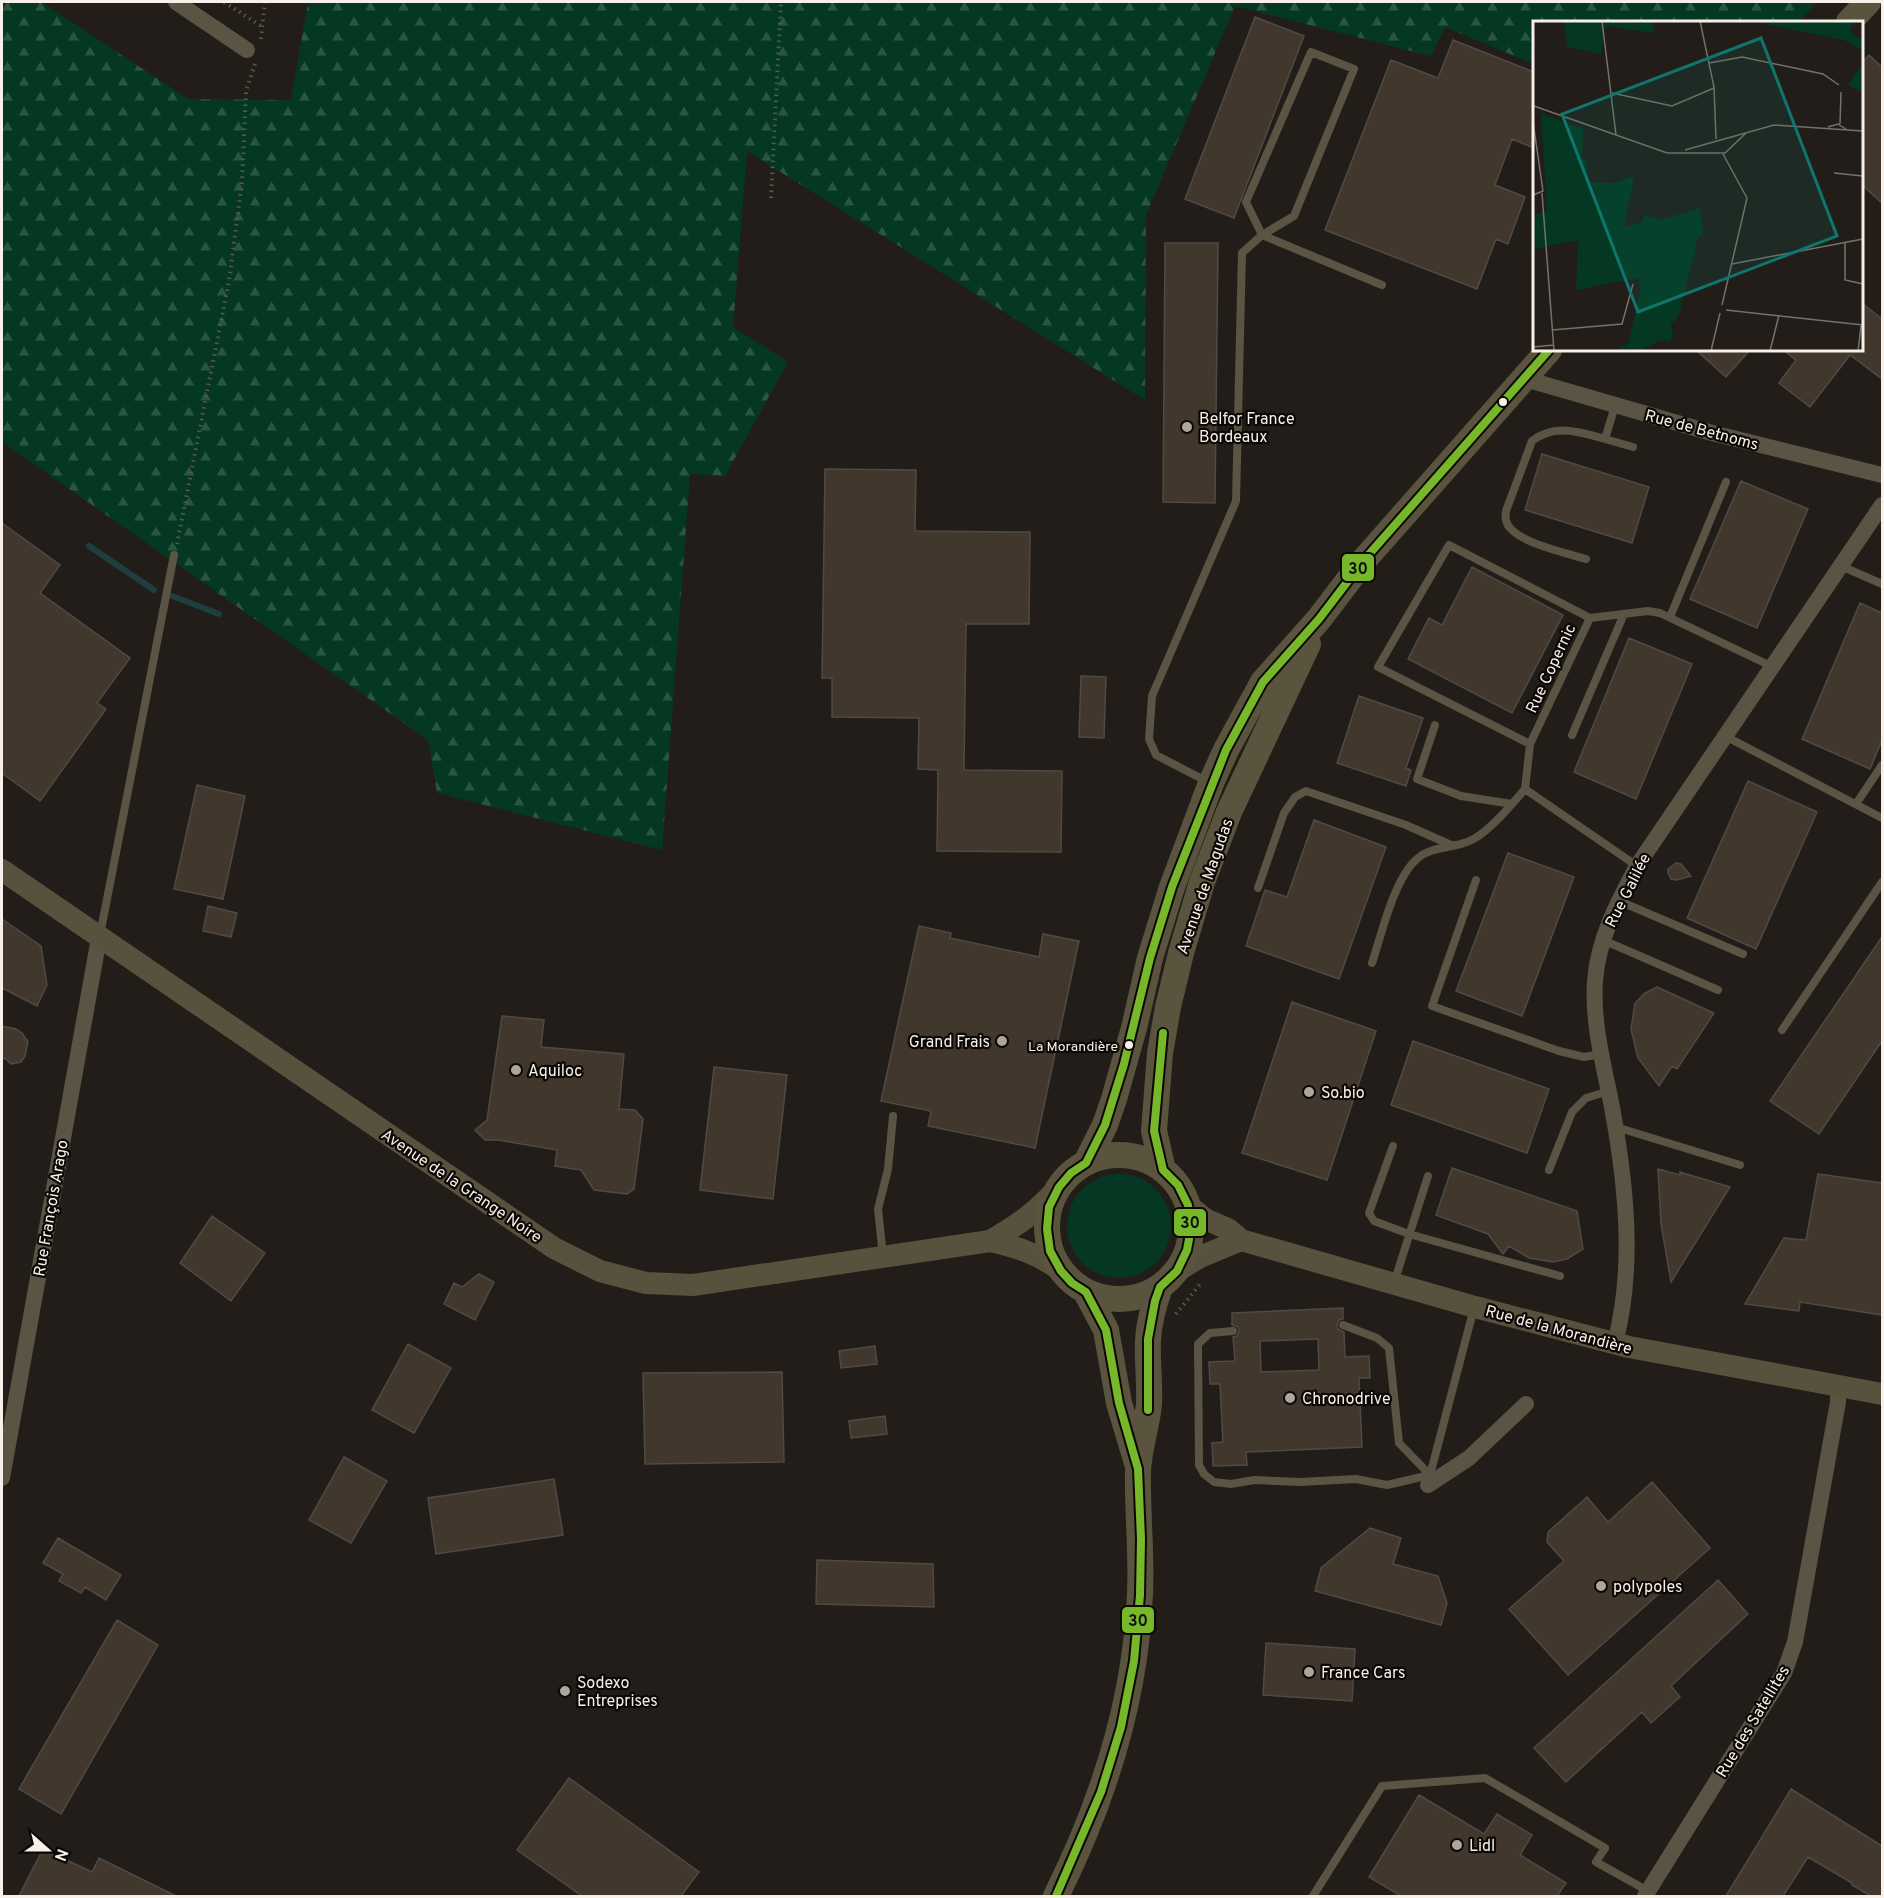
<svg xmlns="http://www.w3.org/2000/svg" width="1884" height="1898" font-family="Overpass,sans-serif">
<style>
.green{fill:#053822}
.forest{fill:url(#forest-firs)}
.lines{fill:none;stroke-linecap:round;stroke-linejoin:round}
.stream{stroke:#1e3e3f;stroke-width:6}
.building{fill:#41372c;stroke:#4f4a46;stroke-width:1.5;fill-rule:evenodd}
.path{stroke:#5c574c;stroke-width:4;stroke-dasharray:1.5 4.5;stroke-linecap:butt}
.lane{stroke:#5a5444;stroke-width:8}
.street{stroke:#5a5444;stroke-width:16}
.secondary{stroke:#58513d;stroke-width:22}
.primary{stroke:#5a533e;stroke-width:26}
.bus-1-casing{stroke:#0c0805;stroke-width:12}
.bus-1{stroke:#76b82a;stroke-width:8}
.bus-dot{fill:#f7efe8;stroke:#0c0805;stroke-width:2}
.poi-dot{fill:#aca69f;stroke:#0c0805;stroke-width:2}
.labels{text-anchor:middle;stroke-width:4.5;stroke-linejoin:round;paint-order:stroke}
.bus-label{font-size:14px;fill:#f7efe8;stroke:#0c0805;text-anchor:end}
.poi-label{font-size:16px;fill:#f7efe8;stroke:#0c0805;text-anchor:start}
.street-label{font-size:16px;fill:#f7efe8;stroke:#0c0805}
.inset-road{fill:none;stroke:#77716b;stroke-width:1.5}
.view{fill:#0f766e;fill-opacity:0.15;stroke:#0f766e;stroke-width:3}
.inset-edge{fill:none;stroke:#f7efe8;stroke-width:3}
.line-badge{stroke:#0c0805;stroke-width:2}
.pale-badge-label{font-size:16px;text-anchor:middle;font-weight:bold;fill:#111}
</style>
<defs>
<pattern id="forest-firs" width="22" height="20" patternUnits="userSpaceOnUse" patternTransform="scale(1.5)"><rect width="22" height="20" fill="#053822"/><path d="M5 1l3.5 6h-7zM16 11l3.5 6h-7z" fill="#2a5542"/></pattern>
</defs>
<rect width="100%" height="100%" fill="#221d18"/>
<path class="green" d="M1067 1226a52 52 0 1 1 104 0a52 52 0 1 1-104 0Z"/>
<path class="forest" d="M2 2H42L188 99 291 100 308 2H1818L1798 22H1534V64L1445 27 1431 56 1235 6 1146 215 1145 400 747 151 733 327 788 362 725 476 690 474 662 850 437 793 428 740 2 442Z"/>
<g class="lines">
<path class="stream" d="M89 546 154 590
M172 596 219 614"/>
</g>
<path class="building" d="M1255 17 1304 36 1234 218 1185 199Z
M1453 40 1534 72V148L1512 139 1495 185 1525 197 1508 244 1496 239 1477 289 1325 230 1391 60 1438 78Z
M1869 55 1882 67V203L1862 185V63Z
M1165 243H1218L1215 503 1163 502Z
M1862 303 1882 319V379L1850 355 1810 407 1779 383 1796 360 1783 350H1862Z
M1696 350H1750L1726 377Z
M1542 454 1649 487 1632 543 1525 510Z
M825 469 916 470 915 531 1030 532 1029 624H966L964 770 1062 771 1061 852 937 851 938 770 918 769 919 718 832 717V678H822Z
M1741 481 1808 509 1757 628 1690 599Z
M2 523 60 565 40 593 130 658 97 703 106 709 40 801 2 773Z
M1472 567 1563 615 1512 713 1408 659 1429 618 1442 625Z
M1860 603 1882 613V740L1870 769 1802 739Z
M1629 638 1692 664 1636 799 1574 772Z
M1081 676 1106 677 1104 738 1079 737Z
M1359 696 1423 718 1406 768 1411 770 1406 786 1337 763Z
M1748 781 1817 812 1756 949 1687 918Z
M197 785 245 796 223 899 174 889Z
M1314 820 1386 847 1339 979 1246 946 1265 890 1287 897Z
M1508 853 1574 877 1522 1016 1456 991Z
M1676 863 1681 864 1691 876 1677 880 1671 879 1668 873V869Z
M208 906 237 913 231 937 203 931Z
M2 919 41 946 47 985 37 1006 2 988Z
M919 926 951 933 950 938 1039 957 1043 934 1079 941 1035 1148 928 1126 931 1111 881 1101Z
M1882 937V1041L1819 1134 1770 1101Z
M1657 987 1714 1013 1677 1069 1672 1066 1659 1086 1638 1058 1631 1029 1635 1003 1645 993Z
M1292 1002 1376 1031 1327 1180 1242 1153Z
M502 1016 544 1020 541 1047 624 1054 619 1109 635 1110 643 1119 634 1189 627 1194 594 1190 581 1170 555 1166 557 1150 498 1140H485L475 1130 487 1120Z
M2 1026 16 1029 22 1033 28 1042 25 1056 21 1062 11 1064 6 1059 2 1058Z
M1413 1041 1549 1089 1527 1153 1391 1105Z
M714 1067 787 1075 773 1199 700 1190Z
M1452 1168 1577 1211 1583 1249 1567 1259 1553 1262 1529 1258 1509 1246 1503 1254 1488 1234 1436 1215Z
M1658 1169 1680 1175V1172L1730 1187 1671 1282 1661 1224Z
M1818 1174 1882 1183V1315L1800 1302 1799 1311 1745 1304 1784 1238 1806 1240Z
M212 1216 265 1253 231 1301 180 1263Z
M479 1274 494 1282 475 1320 444 1304 454 1283 462 1287Z
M1343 1308V1319L1339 1320 1337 1325 1338 1329 1344 1332 1345 1357 1369 1356 1370 1378H1359L1362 1447 1246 1452 1247 1465 1213 1466 1212 1443 1223 1442 1220 1384H1210L1209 1362 1235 1361 1233 1337 1237 1336 1239 1331 1238 1327 1232 1325V1313ZM1318 1339 1319 1370 1261 1372 1260 1341Z
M408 1344 451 1368 414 1433 372 1410Z
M875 1346 877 1364 841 1368 839 1351Z
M782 1372 784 1462 645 1464 643 1373Z
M885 1416 887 1434 851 1438 849 1421Z
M344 1457 387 1481 351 1543 309 1520Z
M554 1479 563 1535 436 1554 428 1498Z
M1652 1482 1710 1548 1568 1675 1509 1609 1564 1561 1547 1542 1548 1532 1587 1497 1608 1522Z
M1370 1528 1401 1538 1393 1564 1438 1576 1447 1603 1441 1625 1315 1591 1321 1568Z
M58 1538 121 1575 106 1600 85 1587 81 1593 59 1581 63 1574 43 1563Z
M817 1560 933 1564 934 1607 816 1604Z
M1718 1580 1748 1614 1671 1686 1680 1697 1651 1723 1642 1712 1566 1782 1534 1748Z
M117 1620 158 1645 61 1814 19 1789Z
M1266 1643 1355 1649 1352 1701 1263 1695Z
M569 1778 699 1872 681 1896H582L517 1850Z
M1791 1789 1882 1846V1896H1871L1852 1885V1883L1808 1857 1783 1896H1726Z
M1419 1795 1484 1834 1497 1814 1532 1835 1520 1855 1566 1883 1557 1896H1401L1369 1877Z
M43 1849 92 1872 99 1858 176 1896H19Z"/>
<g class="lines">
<path class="path" d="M224 2 261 26
M261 39 265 2
M771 198 781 2
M177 544 229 281 242 182 246 91 255 64
M1176 1314 1201 1283"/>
<path class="lane" d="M1605 439 1633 447
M1586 559C1567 553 1509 541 1506 520 1505 517 1506 514 1506 511L1532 441C1554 423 1580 432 1605 439L1615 406
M1841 566 1882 584
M1670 617 1726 482
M1435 725 1417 779 1461 796 1512 804
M1572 735 1624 614
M1725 736 1882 818
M1530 744 1378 667 1449 545 1590 618
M1208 782 1156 755 1149 739 1152 696 1236 501 1242 253 1262 235 1294 216 1354 69 1311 52 1246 202 1262 235 1382 285
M1856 804 1882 765
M1637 866 1525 789 1530 744 1590 618 1648 611 1660 613 1773 667
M1476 880 1432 1006 1559 1051 1584 1057 1602 1054
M1258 888 1284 813 1295 797 1306 791 1406 825 1451 845
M1619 901 1743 954
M100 935 174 555
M1603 940 1718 990
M1372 963C1382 933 1394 878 1418 858 1431 847 1451 848 1467 842 1486 836 1511 805 1525 789
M1782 1030 1882 882
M1616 1127 1740 1165
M1393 1146 1369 1213 1374 1221 1409 1234 1560 1276
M1549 1170 1572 1112 1586 1098 1609 1091
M883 1256 878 1209 888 1169 893 1116
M1394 1283 1428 1176
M1343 1325 1377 1338 1389 1348 1399 1443 1430 1475
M1233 1331 1210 1333 1198 1344 1199 1465 1204 1474 1214 1482 1231 1484 1254 1480 1300 1482 1356 1479 1387 1485 1430 1475
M1429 1479 1474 1308
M1313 1896 1382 1786 1485 1778 1605 1848 1596 1862 1648 1891"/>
<path class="street" d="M176 2 247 50
M1522 378 1712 433 1882 475
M1615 1343C1635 1267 1626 1184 1612 1107 1604 1066 1592 1023 1595 981 1598 939 1618 902 1637 866L1882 505
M2 1478 99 938
M1428 1485 1469 1458 1526 1404
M1645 1896 1784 1673 1795 1642 1838 1402V1386"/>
<path class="secondary" d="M2 870 554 1248 600 1271 646 1283 693 1285 990 1241C1020 1224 1036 1212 1059 1187
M1188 1205 1205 1219 1228 1229 1241 1240 1475 1307 1629 1347 1882 1394
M990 1241C1017 1247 1039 1254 1061 1271
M1177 1271 1200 1257 1241 1240"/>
<path class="primary" d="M1849 22 1868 2
M1047 1227a72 72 0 1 1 144 0a72 72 0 1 1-144 0Z
M1086 1163 1105 1125 1114 1099 1134 1028 1150 958 1172 887 1211 783 1226 750 1245 715 1263 682 1319 619 1364 560 1549 350
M1163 1170 1154 1131 1160 1053 1168 1007 1181 953 1202 882 1229 812 1308 644
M1086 1292 1106 1330 1119 1403 1137 1463
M1056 1896C1103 1802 1136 1699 1140 1593 1142 1552 1137 1511 1138 1471 1139 1448 1147 1426 1149 1404 1150 1382 1147 1361 1148 1340 1149 1322 1154 1304 1160 1287"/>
<defs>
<path id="bus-1" d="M1148 1410V1339L1155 1301 1160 1287 1177 1271 1187 1250 1191 1228 1188 1205 1178 1185 1163 1170 1154 1131 1163 1033
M1056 1896 1101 1792 1121 1727 1134 1661 1140 1595 1141 1539 1138 1469 1119 1403 1106 1330 1086 1292 1072 1283 1061 1271 1050 1251 1047 1229 1049 1207 1059 1187 1071 1173 1086 1163 1105 1125 1124 1064 1150 958 1172 887 1226 750 1263 682 1319 619 1364 560 1549 350"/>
</defs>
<use href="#bus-1" class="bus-1-casing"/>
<use href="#bus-1" class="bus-1"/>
</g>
<g class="bus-dot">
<circle cx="1503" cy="402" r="5"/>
<circle cx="1129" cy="1045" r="5"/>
</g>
<g class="poi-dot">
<circle cx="1187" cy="427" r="6"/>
<circle cx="1002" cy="1041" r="6"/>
<circle cx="516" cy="1070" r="6"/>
<circle cx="1309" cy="1092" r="6"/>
<circle cx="1290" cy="1398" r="6"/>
<circle cx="1601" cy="1586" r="6"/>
<circle cx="1309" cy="1672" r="6"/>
<circle cx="565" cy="1691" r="6"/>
<circle cx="1457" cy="1845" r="6"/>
</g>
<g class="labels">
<g class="bus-label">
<text x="1118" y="1051">La Morandière</text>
</g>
<g class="poi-label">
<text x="1199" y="424">Belfor France<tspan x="1199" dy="18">Bordeaux</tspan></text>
<text x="990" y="1047" text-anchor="end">Grand Frais</text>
<text x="528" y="1076">Aquiloc</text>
<text x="1321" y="1098">So.bio</text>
<text x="1302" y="1404">Chronodrive</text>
<text x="1613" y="1592">polypoles</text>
<text x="1321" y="1678">France Cars</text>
<text x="577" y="1688">Sodexo<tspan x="577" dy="18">Entreprises</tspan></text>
<text x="1469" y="1851">Lidl</text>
</g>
<g class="street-label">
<text transform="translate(1702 429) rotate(15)" y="6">Rue de Betnoms</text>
<text transform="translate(1550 668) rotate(-65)" y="6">Rue Copernic</text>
<text transform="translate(1204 886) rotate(-71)" y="6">Avenue de Magudas</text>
<text transform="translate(1627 890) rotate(-63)" y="6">Rue Galilée</text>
<text transform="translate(462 1185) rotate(34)" y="6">Avenue de la Grange Noire</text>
<text transform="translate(50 1208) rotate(-80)" y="6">Rue François Arago</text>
<text transform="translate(1559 1329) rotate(15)" y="6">Rue de la Morandière</text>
<text transform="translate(1752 1721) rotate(-59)" y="6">Rue des Satellites</text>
</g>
</g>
<g transform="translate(1533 21)">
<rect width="330" height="330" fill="#221d18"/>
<path d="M31 0H120L122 12 72 5 68 33 34 26ZM216 0H321L317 10 327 18 330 15V30L311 19ZM330 41V72L315 64Z" fill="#053822"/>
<path d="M8 92 50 108 49 138 53 139 56 161 81 162 101 155 91 206 109 201 111 194 127 199 167 187 170 213 165 216 147 290 143 300 138 301 140 315 136 321 128 319 106 330H82L95 323 108 267 104 257 43 269 45 219 0 228V195L14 189Z" fill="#053822"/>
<path class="inset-road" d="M69 0 83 114M167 0 181 66 183 118M176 42 209 36 290 53 306 64M79 72 139 85 181 67M1 85 134 132H192L213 112M0 101 10 170 0 174M307 103 308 71M295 106 305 103 314 109M152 129 241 104 330 110M301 152 330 155M9 172 21 330M312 221V259L330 263M199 243 330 218M189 284 214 177 190 133M193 289 330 304M19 309 89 303 100 263M0 326 21 324M178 330 187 292M237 330 246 294M325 330 328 305"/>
<path class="view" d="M228 17 304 215 105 291 29 93Z"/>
<rect width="330" height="330" class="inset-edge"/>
</g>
<g class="line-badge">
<rect x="1341" y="553" width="34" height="29" rx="6" fill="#76b82a"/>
<rect x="1173" y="1208" width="34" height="29" rx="6" fill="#76b82a"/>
<rect x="1121" y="1606" width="34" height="28" rx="6" fill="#76b82a"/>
</g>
<g class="pale-badge-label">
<text x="1358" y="574">30</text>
<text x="1190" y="1228">30</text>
<text x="1138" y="1626">30</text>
</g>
<rect width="1884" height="1898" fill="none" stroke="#f7efe8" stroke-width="6"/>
<g transform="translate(48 1850) rotate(111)" stroke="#0c0805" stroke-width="4.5" paint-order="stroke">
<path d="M0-4.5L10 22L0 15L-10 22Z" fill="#f7efe8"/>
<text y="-9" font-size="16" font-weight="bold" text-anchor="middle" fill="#f7efe8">N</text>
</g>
</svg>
